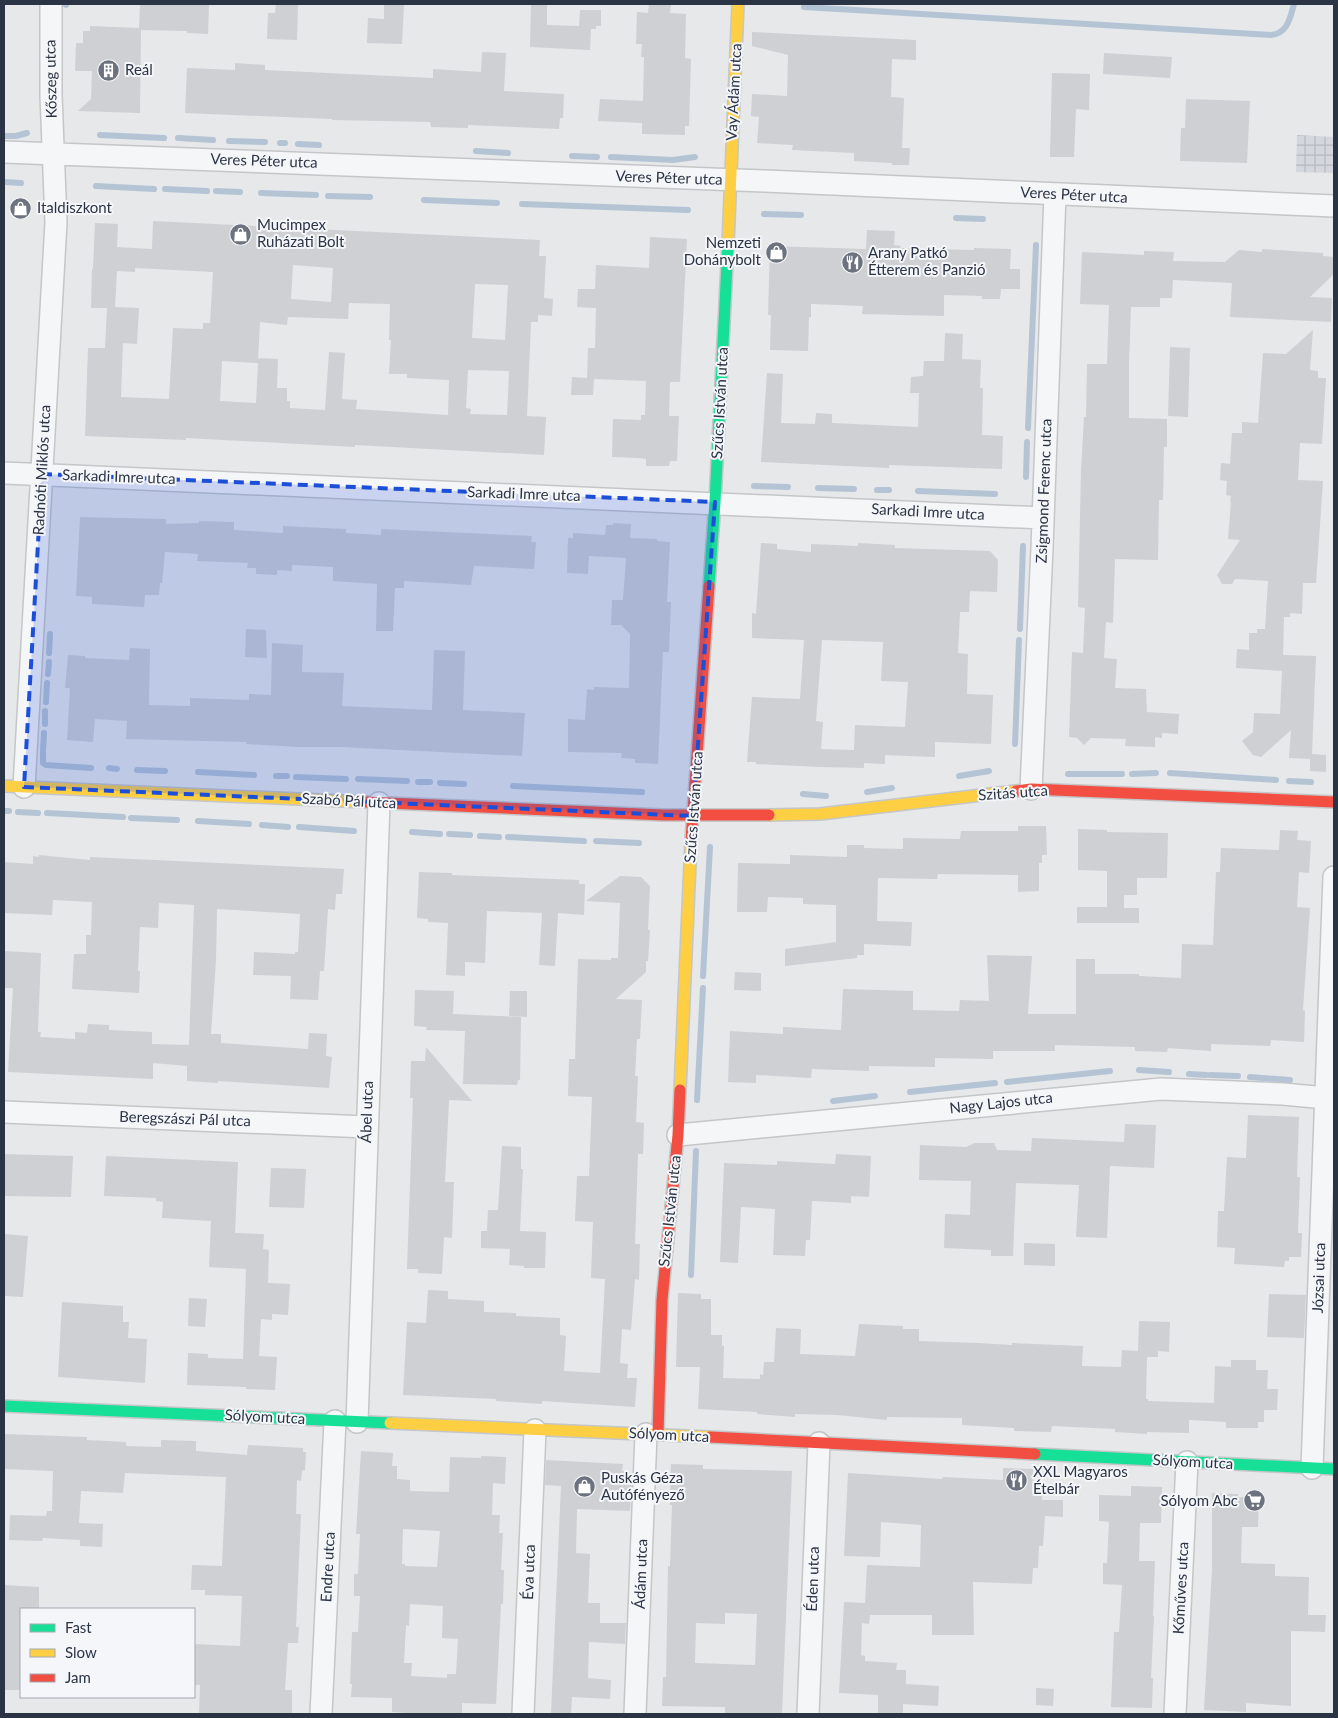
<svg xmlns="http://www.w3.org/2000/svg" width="1338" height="1718" font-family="Lato,sans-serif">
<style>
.industrial{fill:url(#industrial-grid)}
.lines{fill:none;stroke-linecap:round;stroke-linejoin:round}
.stream{stroke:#b4c4d5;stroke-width:6}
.building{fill:#ced0d3;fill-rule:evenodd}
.street-casing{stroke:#c4c6c8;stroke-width:24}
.fast-casing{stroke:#c4c6c8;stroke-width:14}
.slow-casing{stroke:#c4c6c8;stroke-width:14}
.jam-casing{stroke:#c4c6c8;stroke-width:14}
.street{stroke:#f5f6f7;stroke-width:21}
.fast{stroke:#16e098;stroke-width:11}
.slow{stroke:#ffcf43;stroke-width:11}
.jam{stroke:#f24e42;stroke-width:11}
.marked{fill:#1d4ed8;fill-opacity:0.2;stroke:#1d4ed8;stroke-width:4;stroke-dasharray:10 6;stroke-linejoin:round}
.labels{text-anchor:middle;stroke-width:4;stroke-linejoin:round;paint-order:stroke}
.poi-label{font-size:15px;fill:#2b3445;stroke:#f4f6f9;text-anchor:start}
.street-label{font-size:15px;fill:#2b3445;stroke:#f4f6f9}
</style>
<defs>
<pattern id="industrial-grid" width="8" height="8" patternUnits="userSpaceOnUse" patternTransform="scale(1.25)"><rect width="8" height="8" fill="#d4d7dd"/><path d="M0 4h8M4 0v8" fill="none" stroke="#b6b9bf"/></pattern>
</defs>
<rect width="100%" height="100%" fill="#e6e8ea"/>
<path class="industrial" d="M1297 135 1334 137 1333 173 1296 172Z"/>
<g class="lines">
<path class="stream" d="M66 5V4
M804 7 1271 35C1288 33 1290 18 1294 4
M100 135 164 138
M4 136H16L27 133
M178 138 213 140
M229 141 265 142
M280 143H285
M298 144 319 145
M476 151 508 153
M572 156 597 157
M611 157 673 160 695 157
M4 182 21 183
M96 186 154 189
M165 189 207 191
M216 191 240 192
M261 193 316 195
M328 196 370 197
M424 200 497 203
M522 204 688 210
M764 214 801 215
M956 218 983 219
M1028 428 1036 245
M1026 477 1027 442
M754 486 788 487
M818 488 854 489
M877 490H889
M918 491 995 494
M1020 629 1023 546
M49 653 50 634
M48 674 49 662
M46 702 47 683
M45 724V711
M1015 744 1019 640
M43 750 44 733
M43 753V763L46 765 91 768
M109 768 117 769
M137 770 165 771
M198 772 254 775
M1170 773 1276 780
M1068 774H1122
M1132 774 1156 773
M276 776H287
M959 776 989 771
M296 777 346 779
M358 779 407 781
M1289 781 1311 782
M418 782H430
M440 783 464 784
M513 786 642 792
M867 792 892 788
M803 794 826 796
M4 811H9
M18 812 38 813
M47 813 123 817
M131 818 177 820
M198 821 249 824
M262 825 288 827
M299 827 354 831
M412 832 440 834
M449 834 470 835
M480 836 499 837
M508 837 584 841
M596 841 639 843
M703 976 710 847
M1139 1070 1169 1072
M1189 1074 1206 1075
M1210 1075 1238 1076
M1250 1077 1290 1080
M1007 1082 1110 1071
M910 1092 995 1083
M697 1100 703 988
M833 1101 875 1096
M691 1275 696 1151"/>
</g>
<path class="building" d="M140 4H209L208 34 187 33V31L141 30 140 113 78 111 91 99 92 71H75L76 43H83V31H90V26L139 28Z
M276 4H298L297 40 267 39 268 13H275Z
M384 4H404L402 44 367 43 368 18 384 19Z
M531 4H547V25L579 26 580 10H601V26H596V29H591L590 50 530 47Z
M649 4H671L670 13 686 14 685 58 691 59 689 126H685V135L642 134V123L598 121 600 99 643 101 644 57H641L642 44H636L637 12 648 13Z
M752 32 916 40V60L892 59 891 97 904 98 902 148H910L909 165H892V163L854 161V153L792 150 793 145 757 143 759 117 751 116 752 94 787 96 788 55 752 46Z
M482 52 506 53 504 91 564 94 563 118H560L559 129 468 125V128L431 127 430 122 332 120V119L185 113 187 68 235 70V63L265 65V70L433 78V69L481 72Z
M1104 53 1172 57 1170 78 1103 74Z
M1052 73 1090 74 1089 110 1076 109 1074 157H1050Z
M1186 99 1250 101 1247 163 1180 161 1181 128H1185Z
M153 221 540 240 539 256H546L544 298 553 299 552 316 538 315V322H531L527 416 546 417 544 455 355 445V447L186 438V440L85 436 88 348H105L107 308H91L92 269H93L95 223 118 224 117 247 152 249ZM293 265 333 268 331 302 291 299ZM135 268 213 272 210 323H203V329L173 328 169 399 121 397 123 343 137 344 139 308 115 307 117 271 135 272ZM475 284 508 285 505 340 472 338ZM349 303 390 304 389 340H391L389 374H407V378L449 380 448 415 356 409 357 400 342 399 345 353 329 352 325 410 290 408V401H287V388H277L278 359 258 358V361L260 322 287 325 288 317 348 319ZM222 361 258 363 256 403 220 401ZM468 370 509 371 507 415 470 414 471 409 466 408Z
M867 230 895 231 894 245 901 246 900 248 974 250V248L1011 249 1010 269H1020V289H1001L1000 299H982V296L944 295V316L862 314 863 306 811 304V317H809L808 351 770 350 771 315H768L770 246 866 249Z
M650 237 687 239 680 382H670L669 416H679L677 461H670L669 466H646V459L639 458 612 457 613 419 641 420V415H645L646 381 594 379 593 395H571L572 377 587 378 588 348H595L596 308 577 307 578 289H595L596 265 649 268Z
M1262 249 1323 253V256L1334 257V274L1310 297 1332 298 1331 322 1230 317 1232 283 1173 280 1172 298H1160V307H1131L1129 364V418L1167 419V447H1164L1163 500H1159L1158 560 1115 559 1113 623 1106 622 1104 658 1117 659 1115 688 1146 689 1147 712 1179 714 1178 734 1162 733V738L1155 737V747L1125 746 1126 739 1091 738 1084 745 1077 738 1069 737 1072 652 1083 653 1085 608 1078 607 1081 471 1084 417H1086L1087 364H1107L1109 305 1080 304 1082 252 1144 255V251L1174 252 1173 261 1225 262 1239 250 1262 252Z
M1313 330 1310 370 1318 371V378H1326L1322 444 1300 443 1298 480 1323 481 1316 583H1303L1302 614 1290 613V617H1284L1283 655 1316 656 1312 754 1326 755V772L1310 771V759L1289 758 1291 730 1261 757 1253 755 1242 741 1253 732 1254 713 1280 714 1282 671 1236 668 1237 649 1249 650V633H1257V629H1265L1268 581 1235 579 1232 584H1222L1217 575 1240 540 1228 539 1231 502H1230L1231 496 1226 495 1227 481 1220 480 1221 463 1230 464 1232 433H1242V422L1258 423 1263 353 1286 354Z
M945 333 963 334 962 359 981 360 980 388H983L982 435 1003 436 1002 469 889 465V468L761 462 767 373 783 374 781 423 815 424 816 413 832 414V423L918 427 919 393H910L911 377 923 376 924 361H944Z
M1170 347 1190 348 1188 417 1168 416Z
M80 517 166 519V524L199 523V521L234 522V530L283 533V526L346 529V533L381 535V529L532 536 531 542H536L534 569 474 566 471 585 404 581V588H395L393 631H376L377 584 333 581V567L292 565V571L277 570V575L256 574V568H247L248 563 197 561 198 554 165 552 162 583H160L159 595H145L144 607 92 604V597L76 596Z
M613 523 631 524 630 538 657 539V541L670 542 667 602H671L669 652H663L658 764 635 763V759L621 758 622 753 568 752V719L585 720 587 689 594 690V687L629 688 630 634 621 625H611L612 600H623L626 558 589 556 588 574 567 573 568 538H573V533L605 535 606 525H613Z
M761 543 777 544V549L811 552V544L858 546V543L895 545V548L990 551 998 560 997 592 970 591 969 612H960L958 653 968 654 967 694 993 695 991 744 935 742V757L885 755V764L864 763V768L820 767 756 764V762H747L752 697 800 699 804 640 752 638V613L756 614ZM822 640 883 642 881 681 908 682 905 727 855 725 854 750 821 749 823 722 816 721Z
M246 629 266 630 267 658 245 657Z
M272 643 303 645 302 672 344 673 342 706 432 710 434 650 465 651 463 710 525 713 522 756 339 747H299L246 744 247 742 126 739 127 721 95 719 93 742 67 740 70 688H65L68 655 85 656V658L129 660 130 648 150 649 149 705 190 706V698L249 700V694L271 695Z
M1018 826H1046L1047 855H1042V863H1039V891L1018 892V875L938 874 937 879 878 878 877 921 912 922 911 946 864 944V955H857V958L785 966V949L836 942V905L803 904V898L768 897 767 912H737L738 863 790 864V855L847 857V845H864V848L903 849V838L960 839 961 831H1018Z
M1078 829 1107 830V832L1168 833 1167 878H1137V895H1124V908H1139V923H1077V907H1107V871L1078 870Z
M1280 830 1298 831 1297 840 1311 841 1309 873 1299 872 1297 907 1310 908 1303 1010 1305 1011 1304 1042 1271 1040 1270 1046 1211 1044V1051L1168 1048 1167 1052 1135 1051V1047L1055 1045V1051H993V1059L935 1058V1067L869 1066V1071L812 1069 811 1078 756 1075V1083L728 1082 730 1031 783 1034V1027L841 1030 843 989 913 991V1010L959 1011 960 1000 989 1001 987 955 1032 956 1028 1014H1076V959H1095V974H1139V976L1181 978 1182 944 1213 945 1216 872H1220L1221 848 1279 850Z
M39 855 90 860V857L344 869 342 894H336L335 910 328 909 324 971H320L318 1000 290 999 291 976 253 975 254 952 295 954V952H298L300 914 217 909 216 961 211 1034H221V1043L308 1049 309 1033 327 1034 326 1056 332 1057 329 1088 218 1081V1083L187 1081V1066L153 1063V1079L8 1072 13 988H4V951L41 953 38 1032H41L40 1037 75 1039V1032L87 1033 88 1024 109 1025V1030L152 1032V1044L189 1045 194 905 159 903 158 928 140 927 138 971H140L139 993 72 989 74 954H86V935H91L92 902 53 900 52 915 4 913V862L33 864V856L39 857Z
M419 872 452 873V875L579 880V884H585L584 915 558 913 555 966 539 965 542 913 487 911 485 963 465 962V976L446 975 448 923 428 922V919L417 918Z
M620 876 641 877 650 886 648 930H650L648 961H646V972L616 999 642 1000 640 1039H637L635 1076H638L636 1122 644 1123 643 1154H638L635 1244H640L639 1280 635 1279 631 1330 622 1329 620 1363 628 1364 627 1378H637L635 1407 542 1401V1404L496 1401V1399L403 1395 407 1322 426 1323 428 1290 448 1291V1299L484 1301V1312L516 1313V1316L560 1318V1335L566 1336 564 1371 600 1373 605 1279 591 1278 593 1222 575 1221 577 1176H589L592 1097 568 1096 569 1059H575L578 959 611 960V958H618L620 903 586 901Z
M735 972 761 973V991L734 990Z
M415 990 454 991 453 1014 521 1017 520 1080H518L517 1085 463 1084 465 1031 426 1030 427 1027 414 1026Z
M510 991H527V1017L509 1016Z
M426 1047 472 1101 449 1100 445 1182H454L452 1238 444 1237 442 1274 418 1273V1269H407L413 1098H410L411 1061H425Z
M1248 1115 1299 1117 1297 1177H1300L1298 1233H1302L1301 1257H1289V1261H1285L1284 1267 1234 1264 1235 1248 1217 1247 1218 1211H1224L1227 1157 1246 1158Z
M1125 1124 1156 1125 1154 1168 1110 1166 1107 1238 1076 1237 1079 1185 1016 1183 1013 1256H991V1250L944 1248 945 1214 970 1215 971 1181 919 1180 920 1145 966 1147 975 1143H994L997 1150 1031 1151 1032 1138 1124 1142Z
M502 1146 521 1147V1169H523L520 1231 546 1232 545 1268H524V1266L509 1265 510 1249 481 1248V1231H487L488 1210H498Z
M4 1154 73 1156 71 1197 4 1196Z
M836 1154 871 1156 869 1197 851 1196V1203L812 1201 810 1240H806L805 1256 773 1255 775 1209 741 1207 738 1263 720 1262 724 1163 777 1165V1161L835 1164Z
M106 1156 238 1162 235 1233 264 1234 263 1249 269 1250 268 1283 290 1284 288 1315 272 1314V1320L261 1319 259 1356 277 1357 275 1390 246 1389V1387L187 1385 188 1353 208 1354V1358L243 1359 246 1269 209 1267 211 1221 162 1218 163 1202 156 1201V1198L104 1196Z
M271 1168 306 1169 304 1208 269 1207Z
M4 1234 28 1236 23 1297 4 1296Z
M1024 1243 1055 1244V1266L1024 1265Z
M678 1293 701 1294V1299H711V1335H722V1346H724L723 1378 760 1379V1374L763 1375 764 1362H774L776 1328 801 1329 800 1354 855 1356 859 1324 903 1326V1329H919V1341L978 1343 1012 1345V1343L1083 1346 1082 1366 1121 1367 1122 1350 1138 1351 1139 1321 1170 1322 1169 1352 1158 1351V1357H1147L1146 1399H1148V1401L1214 1403 1215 1366 1231 1367V1360H1256V1370H1268L1267 1389H1278L1277 1410H1264V1422H1258V1428H1226V1422L1189 1420V1433L1147 1432V1434L1115 1432V1429L1052 1426 1051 1432 1014 1431V1428L962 1425V1418L887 1417V1420L837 1415 795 1414V1417L757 1414V1412L698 1409 700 1367H676Z
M1269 1294 1306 1295 1304 1338 1267 1337Z
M189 1298 207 1299 205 1327 188 1326Z
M62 1302 123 1306V1322H129L128 1338 147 1339 145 1383 58 1377Z
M4 1434 87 1437V1440L126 1442V1446L161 1447V1440L196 1441V1451L247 1455 248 1445 303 1448V1452H306L305 1471 302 1470 301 1481 297 1480 296 1514H301L296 1627H299L298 1643H288L285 1690H292V1714H199L200 1685H194V1644L240 1646 242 1596 205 1595V1590H191L192 1565 222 1566 226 1477 125 1473 123 1493 81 1491 79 1523 103 1524 102 1547 80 1546V1540L43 1538 42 1541 9 1540 10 1515 46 1516 47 1511H52L53 1471 4 1469Z
M361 1451 393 1453 392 1466H397V1479L410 1480V1491L449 1492 450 1457 481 1458V1456L506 1457 505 1484 493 1483 492 1515H500L499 1533H503L501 1570H504L503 1604H501L496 1704 462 1703V1714H421L392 1712V1698L351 1697 352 1684H350L352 1632H358L360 1596H354V1574H358L360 1534H356ZM403 1529 440 1531 437 1567 405 1566V1564H402ZM410 1604 443 1606 442 1638 458 1639 456 1674H447V1678L411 1676 412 1663H404L406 1625 409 1626Z
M546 1460 623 1464 622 1471H626V1484H632L630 1511 577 1509 576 1553 590 1554 588 1603H600V1623H626L625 1644 589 1642 588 1678 611 1680 610 1699 572 1697 571 1714H551L561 1486 545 1485Z
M671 1464 703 1465V1469L792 1471 782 1714H725V1707L662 1706 663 1677H666L668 1566H670L672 1505H670ZM725 1613 757 1614 755 1665 695 1663 696 1623 725 1624Z
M1003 1468 1033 1469 1032 1493H1042V1500H1063V1517L1045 1516 1043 1546H1039L1038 1568H1033L1032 1584 973 1582 974 1635H932V1615H870L869 1624 862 1623 861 1655 865 1656V1661L897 1663 896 1670H906V1684L939 1686 938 1706 903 1704V1714H878V1695L839 1693 844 1602 865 1603 867 1565 920 1567 921 1525 881 1522 880 1557 844 1556 848 1473 942 1479 943 1477 1003 1480Z
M1131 1486 1162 1487 1161 1523H1140L1139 1561H1155L1153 1616H1154L1151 1678H1153L1152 1708 1111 1707 1114 1632H1119L1122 1585 1103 1584V1563H1107L1109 1522 1099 1521V1495L1131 1496Z
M1212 1493 1238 1494V1497L1259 1498 1258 1527H1242L1241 1563 1275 1564V1576L1309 1577 1308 1615H1326L1325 1632 1291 1631V1706L1246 1703V1712L1204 1710 1212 1569Z
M4 1585 39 1587V1609H21V1690H4Z
M1036 1688 1054 1689 1053 1706 1036 1705Z"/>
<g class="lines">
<defs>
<path id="street" d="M4 152 765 181 1334 206
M4 473 1043 518
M24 787 56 222 51 95V4
M1031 789 1042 548 1055 194
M4 1112 367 1127
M678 1135 1161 1089 1283 1094 1326 1098
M357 1422 379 803
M1312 1468 1334 877
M321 1714 335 1421
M523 1714 535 1430
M635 1714 646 1434
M808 1714 819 1443
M1175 1714 1187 1462"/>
<path id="fast" d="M709 586 715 502 728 244
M4 1406 390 1423
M1035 1454 1334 1469"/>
<path id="slow" d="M728 244 738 4
M4 786 365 802
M769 815 820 814 1016 791
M680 1090 691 841
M390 1423 710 1437"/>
<path id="jam" d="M1016 791 1031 789 1334 802
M365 802 663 815H769
M691 841 709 586
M658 1434 662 1300 678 1135 680 1090
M710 1437 1035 1454"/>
</defs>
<use href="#street" class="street-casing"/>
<use href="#fast" class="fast-casing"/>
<use href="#slow" class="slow-casing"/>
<use href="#jam" class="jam-casing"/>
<use href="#street" class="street"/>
<use href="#fast" class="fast"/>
<use href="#slow" class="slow"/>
<use href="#jam" class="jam"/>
</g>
<path class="marked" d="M42 474 715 502 693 816 24 787Z"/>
<defs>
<symbol id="building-disc" viewBox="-11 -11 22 22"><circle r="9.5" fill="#6c737f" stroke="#f4f6f9"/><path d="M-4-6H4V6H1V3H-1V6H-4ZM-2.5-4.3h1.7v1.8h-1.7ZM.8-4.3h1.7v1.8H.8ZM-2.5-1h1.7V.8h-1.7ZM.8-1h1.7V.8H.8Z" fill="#fff"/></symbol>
<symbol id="shop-disc" viewBox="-11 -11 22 22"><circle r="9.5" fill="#6c737f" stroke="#f4f6f9"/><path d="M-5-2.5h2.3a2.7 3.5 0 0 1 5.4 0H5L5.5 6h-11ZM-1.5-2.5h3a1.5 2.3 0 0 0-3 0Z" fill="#fff"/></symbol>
<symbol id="restaurant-disc" viewBox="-11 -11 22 22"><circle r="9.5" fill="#6c737f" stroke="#f4f6f9"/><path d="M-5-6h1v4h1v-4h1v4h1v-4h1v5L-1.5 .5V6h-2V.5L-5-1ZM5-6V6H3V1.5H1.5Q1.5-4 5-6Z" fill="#fff"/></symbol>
<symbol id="supermarket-disc" viewBox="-11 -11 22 22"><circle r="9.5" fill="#6c737f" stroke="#f4f6f9"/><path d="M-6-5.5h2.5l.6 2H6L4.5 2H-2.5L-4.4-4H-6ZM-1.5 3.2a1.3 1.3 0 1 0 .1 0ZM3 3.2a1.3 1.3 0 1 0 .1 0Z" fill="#fff"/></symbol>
</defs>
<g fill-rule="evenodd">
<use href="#building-disc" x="96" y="58" width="25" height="25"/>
<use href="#shop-disc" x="8" y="196" width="25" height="25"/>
<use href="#shop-disc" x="228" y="222" width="25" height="25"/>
<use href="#shop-disc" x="764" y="240" width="25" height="25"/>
<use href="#restaurant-disc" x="840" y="250" width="25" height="25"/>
<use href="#restaurant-disc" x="1004" y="1468" width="25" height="25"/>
<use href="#shop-disc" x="572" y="1474" width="25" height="25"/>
<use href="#supermarket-disc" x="1242" y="1488" width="25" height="25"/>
</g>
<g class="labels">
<g class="poi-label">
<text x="125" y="75">Reál</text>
<text x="37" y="213">Italdiszkont</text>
<text x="257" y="230">Mucimpex<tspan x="257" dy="17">Ruházati Bolt</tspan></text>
<text x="761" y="248" text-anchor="end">Nemzeti<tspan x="761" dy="17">Dohánybolt</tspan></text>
<text x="868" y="258">Arany Patkó<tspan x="868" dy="17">Étterem és Panzió</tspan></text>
<text x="1033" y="1477">XXL Magyaros<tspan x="1033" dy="17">Ételbár</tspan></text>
<text x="601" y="1483">Puskás Géza<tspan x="601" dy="17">Autófényező</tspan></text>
<text x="1238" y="1506" text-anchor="end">Sólyom Abc</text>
</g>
<g class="street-label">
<text transform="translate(51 79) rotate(-91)" y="5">Kőszeg utca</text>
<text transform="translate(734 92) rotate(-87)" y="5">Vay Ádám utca</text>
<text transform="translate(264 161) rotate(2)" y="5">Veres Péter utca</text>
<text transform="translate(669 178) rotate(2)" y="5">Veres Péter utca</text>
<text transform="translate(1074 195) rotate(3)" y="5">Veres Péter utca</text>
<text transform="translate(720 403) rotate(-87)" y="5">Szűcs István utca</text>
<text transform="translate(42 470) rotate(-87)" y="5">Radnóti Miklós utca</text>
<text transform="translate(119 477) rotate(2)" y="5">Sarkadi Imre utca</text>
<text transform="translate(1044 491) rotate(-88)" y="5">Zsigmond Ferenc utca</text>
<text transform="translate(524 494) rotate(2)" y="5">Sarkadi Imre utca</text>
<text transform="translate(928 512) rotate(3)" y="5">Sarkadi Imre utca</text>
<text transform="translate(1013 793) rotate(-4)" y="5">Szitás utca</text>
<text transform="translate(349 801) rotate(3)" y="5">Szabó Pál utca</text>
<text transform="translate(694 807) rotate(-86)" y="5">Szűcs István utca</text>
<text transform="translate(1001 1103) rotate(-6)" y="5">Nagy Lajos utca</text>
<text transform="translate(367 1112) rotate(-88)" y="5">Ábel utca</text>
<text transform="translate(185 1119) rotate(2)" y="5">Beregszászi Pál utca</text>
<text transform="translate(670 1211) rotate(-84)" y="5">Szűcs István utca</text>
<text transform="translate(1319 1278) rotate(-88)" y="5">Józsai utca</text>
<text transform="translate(265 1417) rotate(3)" y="5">Sólyom utca</text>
<text transform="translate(669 1435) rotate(3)" y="5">Sólyom utca</text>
<text transform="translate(1193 1462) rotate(3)" y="5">Sólyom utca</text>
<text transform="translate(328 1567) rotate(-87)" y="5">Endre utca</text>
<text transform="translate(529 1572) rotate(-88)" y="5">Éva utca</text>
<text transform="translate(641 1574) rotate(-88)" y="5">Ádám utca</text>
<text transform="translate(813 1579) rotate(-88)" y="5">Éden utca</text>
<text transform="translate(1181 1588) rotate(-87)" y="5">Kőműves utca</text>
</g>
</g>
<rect width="1338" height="1718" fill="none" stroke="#2b3445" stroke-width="10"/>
<rect x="20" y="1608" width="175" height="90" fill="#f4f6f9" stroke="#a4a8b1"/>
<rect x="30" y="1624" width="25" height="8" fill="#16e098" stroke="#a4a8b1"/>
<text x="65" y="1633" font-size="15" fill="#2b3445">Fast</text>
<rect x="30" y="1649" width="25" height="8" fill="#ffcf43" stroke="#a4a8b1"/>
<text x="65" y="1658" font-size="15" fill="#2b3445">Slow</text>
<rect x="30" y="1674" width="25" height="8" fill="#f24e42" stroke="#a4a8b1"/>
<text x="65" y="1683" font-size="15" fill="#2b3445">Jam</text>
</svg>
